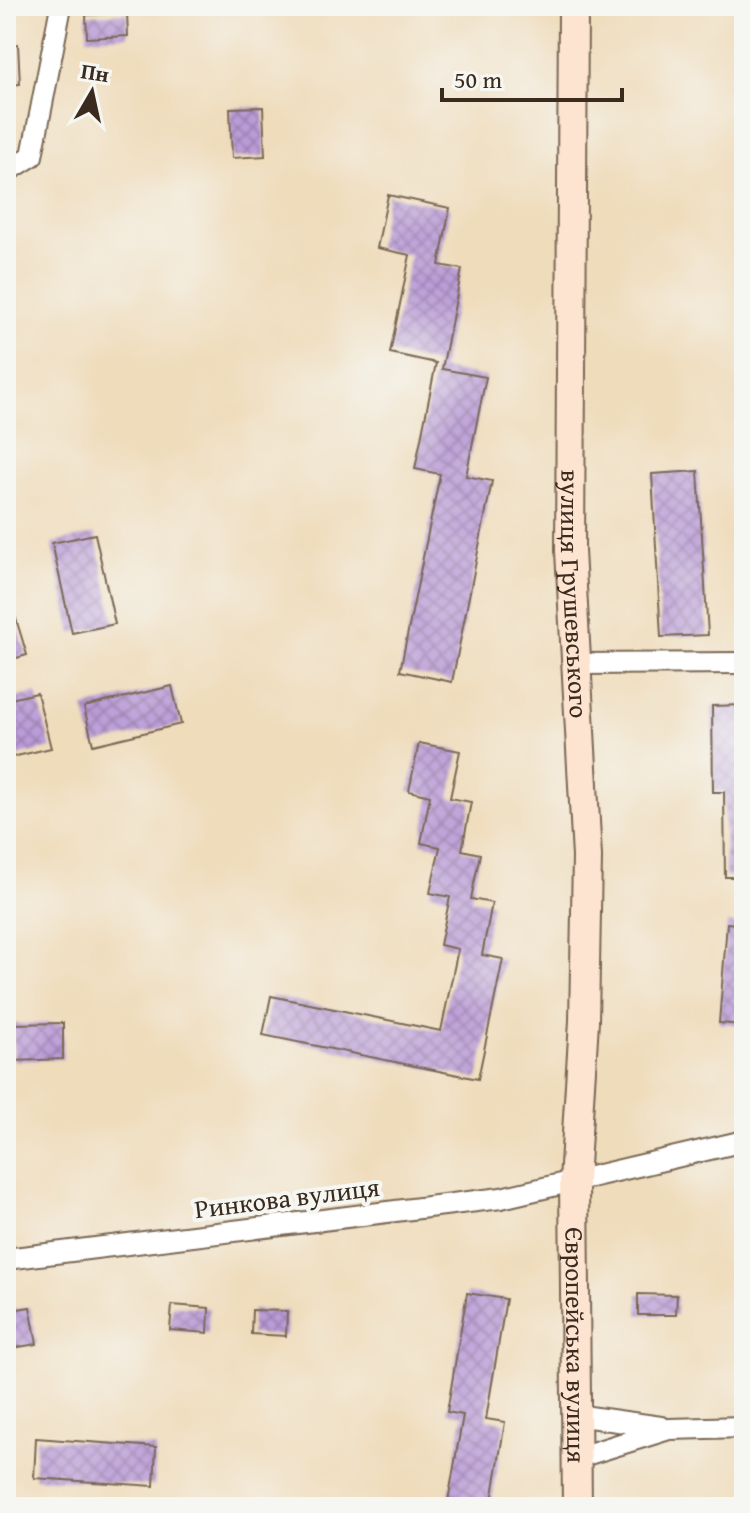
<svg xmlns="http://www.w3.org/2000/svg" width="750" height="1513" font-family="'Gentium Book Plus',serif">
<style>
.building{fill:url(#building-cross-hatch)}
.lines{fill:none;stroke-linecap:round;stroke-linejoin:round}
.street-casing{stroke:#7a6855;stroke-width:24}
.secondary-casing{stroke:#7a6855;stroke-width:32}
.street{stroke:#fff;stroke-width:20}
.secondary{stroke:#fde4d1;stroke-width:28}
.labels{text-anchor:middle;stroke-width:8;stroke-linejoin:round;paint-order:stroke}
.street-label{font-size:26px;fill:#3b2a1e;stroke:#f6f6f2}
</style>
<defs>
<pattern id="building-cross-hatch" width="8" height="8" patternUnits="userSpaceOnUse" patternTransform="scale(2)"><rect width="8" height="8" fill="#ba9bd7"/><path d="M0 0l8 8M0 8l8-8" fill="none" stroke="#987fae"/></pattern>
</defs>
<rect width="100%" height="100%" fill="#f6f6f2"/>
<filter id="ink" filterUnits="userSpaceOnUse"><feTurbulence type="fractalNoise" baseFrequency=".0125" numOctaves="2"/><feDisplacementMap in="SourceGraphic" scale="16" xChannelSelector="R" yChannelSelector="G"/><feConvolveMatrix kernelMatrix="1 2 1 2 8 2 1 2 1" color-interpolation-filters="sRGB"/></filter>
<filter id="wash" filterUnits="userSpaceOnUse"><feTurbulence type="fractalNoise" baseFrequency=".006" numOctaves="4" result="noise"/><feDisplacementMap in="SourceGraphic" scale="32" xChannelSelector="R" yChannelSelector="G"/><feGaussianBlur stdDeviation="1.8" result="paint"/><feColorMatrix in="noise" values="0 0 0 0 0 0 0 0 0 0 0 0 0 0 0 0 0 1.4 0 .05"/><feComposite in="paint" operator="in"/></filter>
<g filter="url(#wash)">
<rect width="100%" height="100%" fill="#efdcbb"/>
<g id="blocks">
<path class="building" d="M127 13 128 36 87 38 86 15Z
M18 44 20 84 6 85V45Z
M263 107 265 156 232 158 230 108Z
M388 195 450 208 439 265 462 269 442 369 486 377 466 476 492 481 452 682 400 671 440 474 415 469 436 363 390 353 410 255 377 248Z
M698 471 708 635 661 637 652 474Z
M95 534 115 624 72 633 52 543Z
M6 586 27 655 6 661Z
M172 686 181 724 93 745 84 707Z
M37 693 51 748 8 758 6 749V700Z
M744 705V877H725L724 792H713L712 706Z
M419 743 460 751 450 798 471 802 462 850 480 854 471 899 492 903 482 955 503 959 478 1079 263 1035 271 996 441 1031 458 949 440 945 450 897 430 893 440 847 421 843 430 796 409 791Z
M727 923 744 925V1025L719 1023Z
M63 1023V1059L14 1061 13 1024Z
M467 1293 506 1299 486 1419 505 1422 491 1507H447L463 1415 447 1412Z
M638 1294 677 1295 676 1315H638Z
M172 1305 209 1308 208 1333 170 1330Z
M30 1307 37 1344 6 1349V1311Z
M252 1310 287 1311 286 1336 251 1334Z
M36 1438 156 1447 154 1486 34 1478Z"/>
</g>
</g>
<g filter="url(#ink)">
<use href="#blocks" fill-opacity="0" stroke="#7a6855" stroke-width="2"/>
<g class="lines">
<defs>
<path id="street" d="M6 172 32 156 61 6
M576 664 744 663
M6 1259 501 1198 744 1141
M575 1415 661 1427
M576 1458 669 1429 744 1427"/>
<g id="secondary">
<path id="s1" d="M573 6 570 551 587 857 584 1021 574 1181 577 1507"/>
</g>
</defs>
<use href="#street" class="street-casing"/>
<use href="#secondary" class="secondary-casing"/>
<use href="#street" class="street"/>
<use href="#secondary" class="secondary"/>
</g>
</g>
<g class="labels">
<g class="street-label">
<text dy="9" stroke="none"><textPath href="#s1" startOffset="588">вулиця Грушевського</textPath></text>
<text transform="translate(287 1198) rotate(-7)" y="9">Ринкова вулиця</text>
<text dy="9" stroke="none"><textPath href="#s1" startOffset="1340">Європейська вулиця</textPath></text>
</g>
</g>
<rect width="750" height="1513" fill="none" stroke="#f6f6f2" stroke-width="32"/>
<g transform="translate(92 92) rotate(9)" stroke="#f6f6f2" stroke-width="6" paint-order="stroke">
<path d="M0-6L14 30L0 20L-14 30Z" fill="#3b2a1e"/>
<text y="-12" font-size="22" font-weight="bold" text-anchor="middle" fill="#3b2a1e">Пн</text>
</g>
<path d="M442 88v12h180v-12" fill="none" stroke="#3b2a1e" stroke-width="4"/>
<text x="454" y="88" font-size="24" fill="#3b2a1e" stroke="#f6f6f2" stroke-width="6" paint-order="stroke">50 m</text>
</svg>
